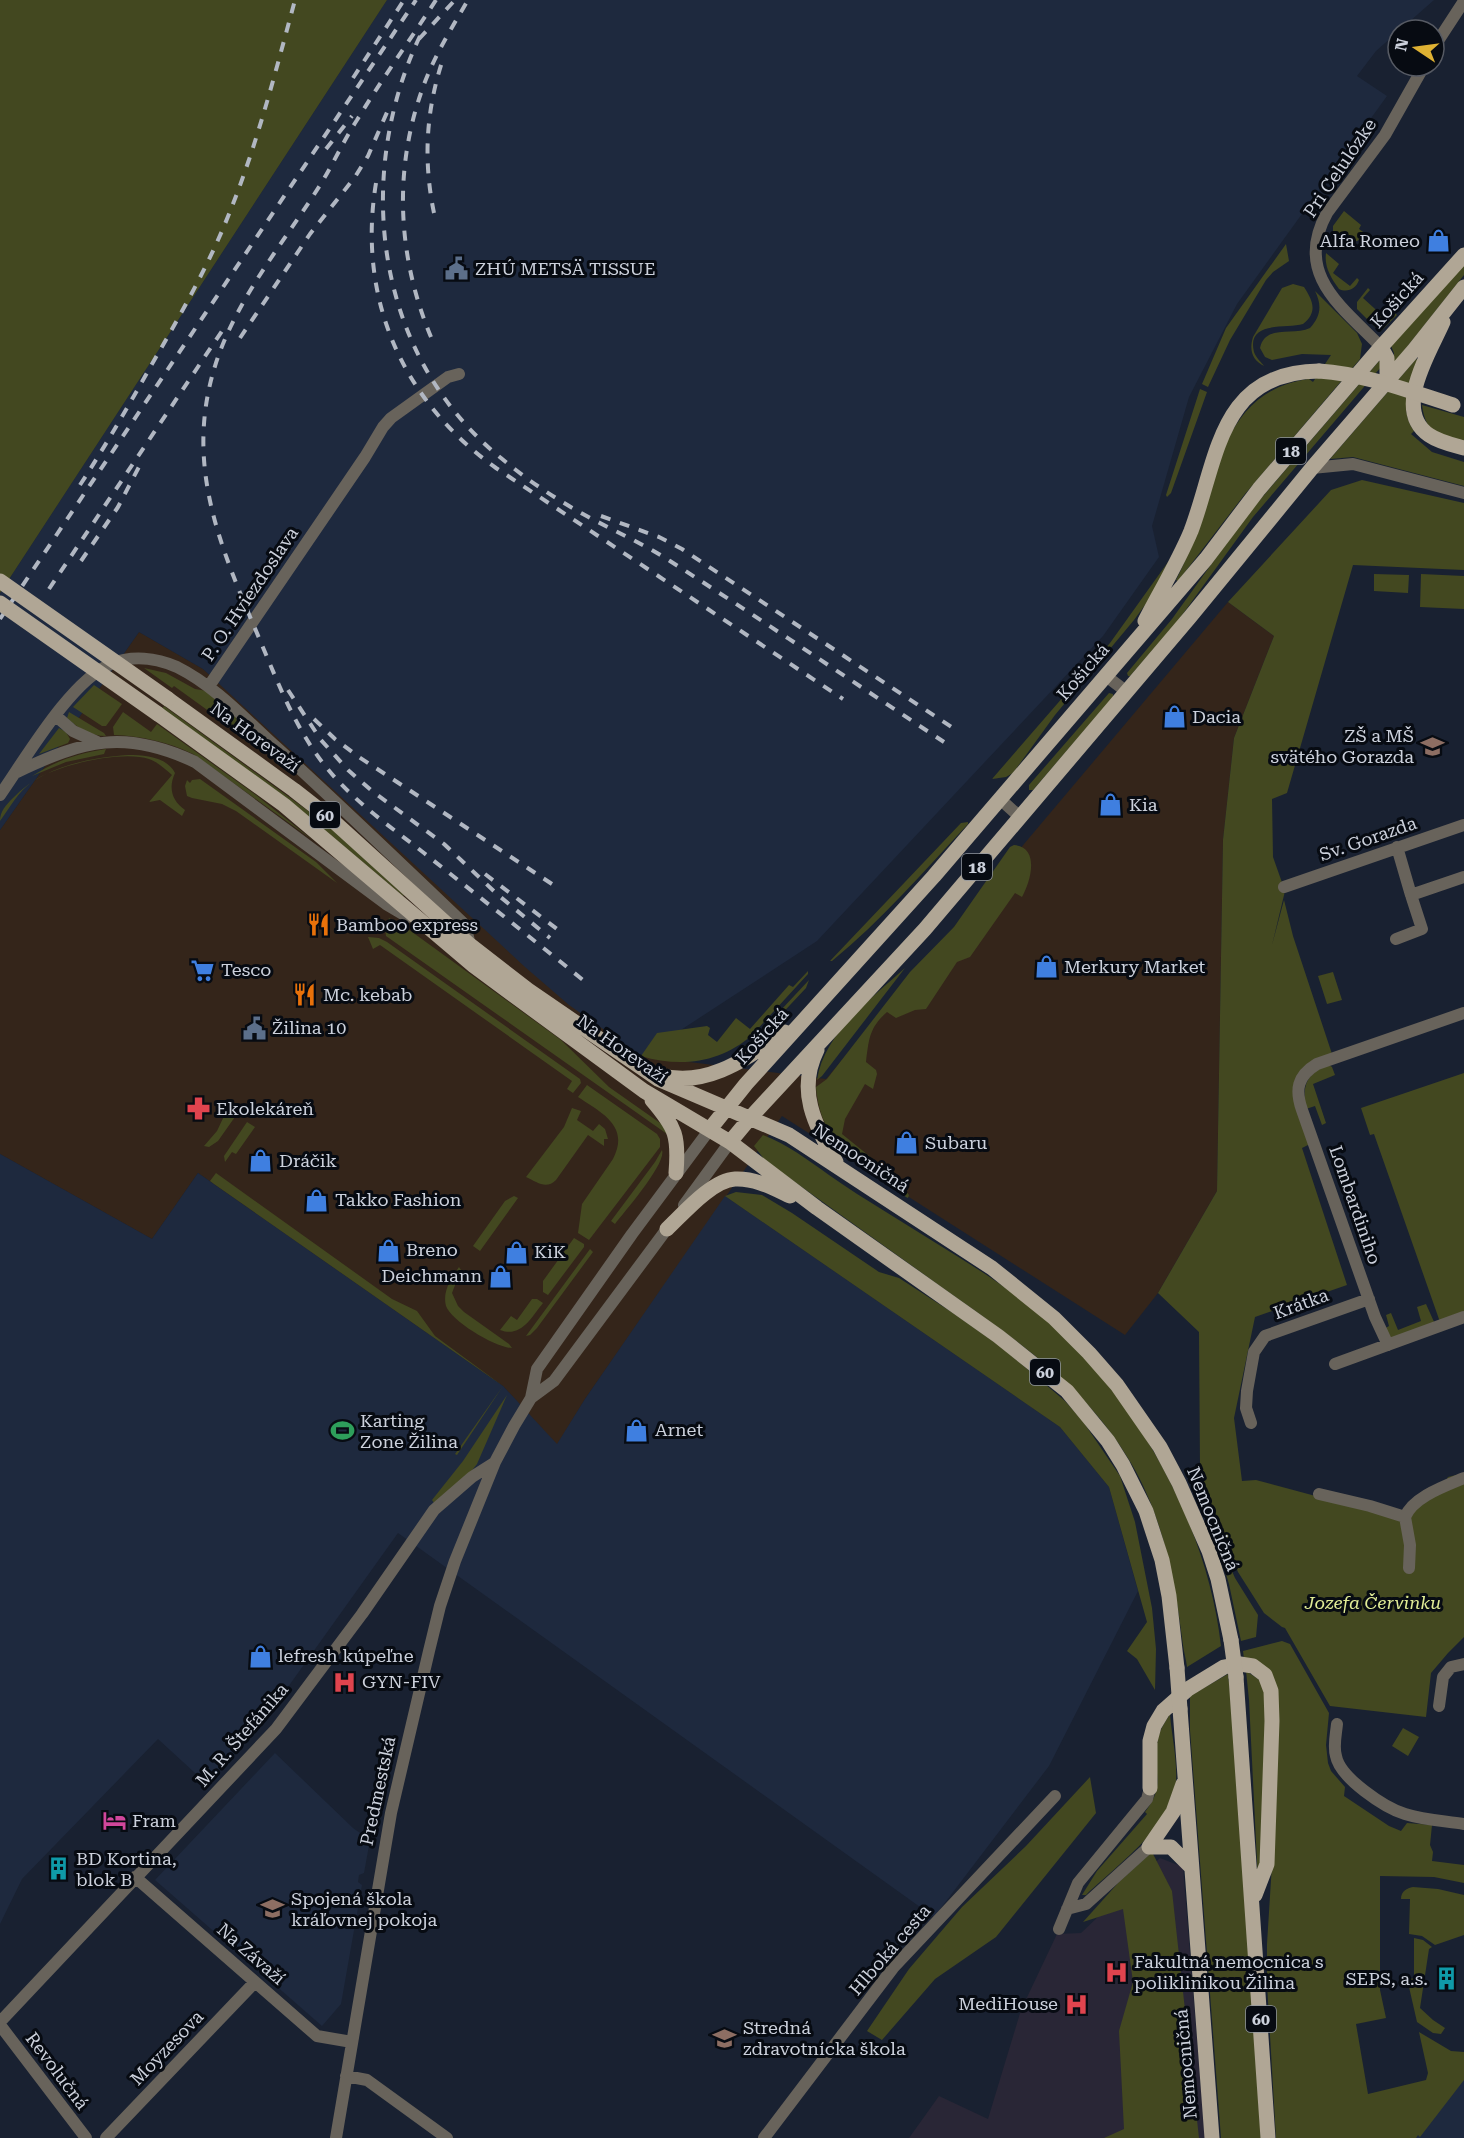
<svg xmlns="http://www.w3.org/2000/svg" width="1464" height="2138" font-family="'Roboto Serif',serif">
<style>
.commercial{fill:#34251a}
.built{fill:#1e293e}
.medical{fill:#292636}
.green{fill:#434820}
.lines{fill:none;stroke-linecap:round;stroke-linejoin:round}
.minor{stroke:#68635b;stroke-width:12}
.tertiary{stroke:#68635b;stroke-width:12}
.primary{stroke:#b0a695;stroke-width:15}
.rail{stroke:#b1b7c2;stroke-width:4;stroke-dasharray:10 10;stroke-linecap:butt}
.primary-bridge{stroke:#b0a695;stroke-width:15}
.labels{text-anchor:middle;stroke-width:6;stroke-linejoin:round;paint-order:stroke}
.shield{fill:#070b12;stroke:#91969f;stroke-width:1.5}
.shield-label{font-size:16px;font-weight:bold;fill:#ccd1dc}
.street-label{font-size:18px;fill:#ccd1dc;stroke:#070b12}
.poi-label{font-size:18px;fill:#ccd1dc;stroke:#070b12;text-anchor:start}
.park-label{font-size:18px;font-style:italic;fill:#e1ec96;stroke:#070b12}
</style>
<rect width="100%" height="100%" fill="#192131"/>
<path class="commercial" d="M1228 602 1274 636 1234 738 1223 840 1217 1191 1158 1293 1125 1335 782 1116 585 1399 557 1445 503 1386 198 1173 152 1239 0 1154V830L139 632 203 669 641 1056 826 1079Z"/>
<path class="built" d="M387 0H1434L1376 51 1357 76 1387 96 1237 304 1189 397 1152 526 1159 557 1103 636 817 941 641 1056 569 1005 525 967 203 669 139 632 0 830V593Z
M0 1154 152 1239 198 1173 503 1386 557 1444 585 1399 725 1196 1060 1427 1109 1487 1138 1591 1049 1766 934 1917 398 1533 263 1722 207 1784 158 1739 22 1879 0 1924Z
M275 1753 353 1828 370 1840 364 1873 359 1875 358 1882 362 1885 341 2004 322 2026 155 1880Z
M1464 2055V2138H1384Z"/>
<path class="medical" d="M1160 1858 1183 1867 1205 2138H909L939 2096 988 2119 1021 2010 1057 1934 1081 1933Z"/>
<path class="green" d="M0 0H387L0 593Z
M1344 211 1361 225 1359 229 1366 234C1354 248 1345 240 1333 231V226Z
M1286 244 1289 261 1273 272 1266 280 1230 340 1208 387 1202 384 1226 328Z
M1326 253 1339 264 1333 273 1350 286 1357 278 1359 280C1356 289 1347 293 1339 289 1331 278 1324 267 1326 253Z
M1464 265V275L1395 362 1394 361V353L1391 346Z
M1293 284 1304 287C1313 301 1318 312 1303 324 1287 329 1246 320 1254 352 1256 358 1262 363 1264 366 1252 360 1249 350 1253 337L1282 288Z
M1368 288 1370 290 1363 298 1385 318 1392 310 1397 315 1380 332 1357 309V302Z
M1315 291 1357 333 1362 344 1360 359 1245 494 1178 581 1176 580C1215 508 1209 392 1309 379L1313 382 1331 355 1302 354 1272 360 1265 357 1260 348C1265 324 1293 336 1310 328 1321 316 1322 305 1315 291Z
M1416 359 1418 360C1410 384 1398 407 1414 431L1411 434 1432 452 1464 462V486L1353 457 1330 459Z
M1379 361 1382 363 1381 367 1253 517 1177 622 1130 676H1128L1127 673 1172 619 1246 516Z
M1200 389 1207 392 1171 493 1167 497 1166 495Z
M1422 405 1464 417V443C1439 435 1426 435 1422 405Z
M1362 480 1464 503V570L1353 565 1287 793 1272 799 1273 857 1285 891 1272 945 1284 900 1293 936 1332 1054 1301 1072 1310 1144 1302 1148 1347 1285 1255 1317 1234 1418 1242 1481 1256 1480 1401 1519 1438 1494 1448 1477 1464 1473V1637L1448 1653 1431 1673 1426 1717 1330 1706 1285 1628 1282 1627 1264 1613 1238 1572 1202 1487 1200 1468 1199 1332 1158 1293 1217 1191 1223 840 1234 738 1274 636 1228 602 1331 490Z
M1168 562H1169L1148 601 1134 620 1055 715 1013 773 1006 777 992 779 1110 643Z
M1374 574 1409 575 1408 593 1374 591Z
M1421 574 1464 576V609L1420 607Z
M144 668 166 673 195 689 207 691 294 770 293 772 174 686 172 688Z
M94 685 122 704 106 726H102L73 707Z
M1109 693 1113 694V697L1033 790H1029V785Z
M164 706 326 824 404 895 403 896 288 799 162 709Z
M69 712 104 733 106 736C90 736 78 728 67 718Z
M123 712 151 732 157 724 256 795 314 841 193 754C168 742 142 736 114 735L113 727Z
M59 728 66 732 70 739 68 743 39 754Z
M106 749 104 754 66 762 32 776C56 761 78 753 106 749Z
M128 755C145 755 167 757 175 773 168 788 172 801 185 810L182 816 160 800 149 802 172 775C165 769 158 762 149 759 122 750 55 765 32 782 18 792 10 807 0 821 0 811 6 805 13 798 42 767 87 758 128 755Z
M200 779 316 862 337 883 236 811 222 804 192 798 187 796 185 786 187 780 190 783 192 780Z
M968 822V824C924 871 882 920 832 961H830L961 823Z
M1014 845C1040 847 1031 881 1022 897L1015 893 970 957 957 962 926 1009 915 1010 896 1018 887 1012C869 1028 869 1039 866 1062L876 1070 877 1074 873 1089 865 1084 845 1119 842 1134 894 1176 909 1195 908 1198 906 1197C861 1165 821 1147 816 1087L827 1079 910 972 954 927 1010 847Z
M389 918 408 929 561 1040 609 1087 663 1125 667 1134 386 936 385 928Z
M368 937 379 938 387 942 580 1079 581 1083 573 1093 567 1089 572 1081 380 945 373 949Z
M905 968 822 1076 817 1080C824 1033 871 999 905 968Z
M808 971V974L752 1035C721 1063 680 1068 641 1056L657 1033 707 1026 710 1028 708 1035 717 1042 736 1018 750 1029 789 985 793 987Z
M1333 972 1342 1000 1327 1004 1318 976Z
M809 980 806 988 759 1038 734 1056V1053L753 1040Z
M1329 1065 1332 1067 1335 1075 1313 1084 1326 1123 1322 1125 1315 1106 1306 1109C1302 1086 1306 1073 1329 1065Z
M1464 1073V1313L1440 1322 1374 1134 1370 1135 1361 1108Z
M587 1085 657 1134 660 1139V1147L589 1240 578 1233 582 1204 613 1159C630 1126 602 1113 578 1097Z
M572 1108 581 1111 577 1120 593 1131 599 1124 605 1129 608 1139H604V1146L588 1135 556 1180C546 1190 537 1182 526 1177L564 1127Z
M230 1113 237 1114 218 1141 209 1147 204 1146 217 1131 225 1114Z
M247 1122 255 1127 236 1154 232 1152 225 1162 224 1156Z
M763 1135C787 1144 808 1160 829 1175 847 1188 867 1200 886 1212 936 1244 991 1274 1037 1312 1133 1392 1207 1521 1221 1646L1187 1667C1186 1659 1184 1653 1183 1645 1175 1582 1164 1519 1131 1463 1085 1384 1013 1338 940 1286 885 1246 829 1207 774 1167L764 1159 754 1146Z
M662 1150C667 1163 625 1211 615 1224L611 1221 655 1162Z
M216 1173 392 1299 417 1311 435 1336 503 1386 457 1455 455 1454 503 1386 214 1184 210 1181Z
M736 1192 762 1195 792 1213 879 1272 899 1278 953 1313 1000 1346 1065 1401 1082 1420 1120 1476 1135 1522 1152 1608 1156 1649 1155 1690 1137 1659 1127 1651 1147 1622 1109 1487 1060 1427 725 1196Z
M514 1196 518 1198 480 1251 473 1246 505 1201Z
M574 1238 584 1244V1247L548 1295 543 1292V1281Z
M590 1249 593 1252 537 1328 530 1335 526 1336Z
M459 1267 461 1270 452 1293 458 1306 464 1312 509 1344 512 1348C496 1348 451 1321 446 1306 442 1291 452 1277 459 1267Z
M532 1299H537L543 1303C531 1318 521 1338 500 1330L511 1316 517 1320Z
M1426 1304 1435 1324 1398 1338H1390L1384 1329 1389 1326 1386 1315 1391 1313 1398 1330 1421 1321 1417 1307Z
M507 1395 477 1464 470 1473 434 1503 432 1500 463 1461Z
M1211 1524 1235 1578 1258 1615 1256 1637 1241 1641 1229 1584Z
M1282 1641 1290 1644 1329 1713 1326 1745 1328 1763 1331 1771 1345 1787 1344 1796 1389 1826 1401 1831 1407 1823 1432 1825 1430 1845 1433 1852 1432 1861 1464 1865V1883L1434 1877 1380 1876V1990L1386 2018 1356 2024 1368 2094 1426 2080 1428 2073 1419 2032 1451 2051 1464 2052V2080L1420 2137 1418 2135 1416 2138H1276L1267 1984V1944L1273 1848 1277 1692C1275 1672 1260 1667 1244 1659L1243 1651Z
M1246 1671 1261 1681 1266 1696 1260 1883 1258 1882 1249 1700Z
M1228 1674 1233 1717 1261 2138H1221L1190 1730V1696Z
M1170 1714C1172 1739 1179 1766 1175 1791 1169 1827 1112 1870 1086 1895H1082L1097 1871 1147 1814 1145 1812C1167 1783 1152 1774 1157 1744 1158 1732 1164 1724 1170 1714Z
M1403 1728 1419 1737 1408 1756 1392 1746Z
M1090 1777 1096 1813 996 1937 935 1979 882 2040 867 2031 909 1969 962 1907 1026 1846Z
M1152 1852 1172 1891 1199 2138H1104L1124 2129 1119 2031 1133 1982 1123 1909 1083 1922 1119 1882Z
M1413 1887 1438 1889 1464 1895V1935L1435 1945 1422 1936 1409 1934 1410 1899H1401C1401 1891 1407 1888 1413 1887Z
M1414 1938 1423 1940 1432 1947 1429 1949 1420 2008 1433 2020 1445 2028 1441 2034 1433 2033 1417 2022 1409 1987V1979L1414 1978Z"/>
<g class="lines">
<path class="minor" d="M1312 468 1353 464 1464 493
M1106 676 1127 692
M209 686 365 457 383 427 391 418 448 377 459 374
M56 716 73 731 97 742
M17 772C84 740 125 729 195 762L386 904 408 917
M0 795C26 758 71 680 111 664 132 655 156 658 177 667 215 686 245 719 276 747 340 805 402 865 465 925L470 945
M1000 799 1020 817
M1397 847 1411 895 1464 877
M1284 887 1464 825
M1396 939 1422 929 1411 895
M684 1205 730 1142
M1388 1345 1375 1317 1302 1110C1295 1090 1297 1076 1317 1064L1464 1013
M1335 1364 1464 1317
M531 1398 554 1381 672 1222
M1251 1423 1246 1408 1247 1391 1254 1352 1265 1336 1369 1299
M1319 1494 1370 1506 1405 1517
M1405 1517C1413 1497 1445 1486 1464 1478
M1405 1517 1410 1545 1409 1568
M1439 1706 1443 1677 1451 1667 1464 1664
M1337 1724C1336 1735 1333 1746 1336 1756 1340 1778 1385 1808 1405 1814 1424 1820 1445 1821 1464 1824
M135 1877 317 2036 352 2042
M1067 1909 1086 1904 1149 1847
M1059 1929 1078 1883 1147 1799 1150 1788
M0 2022 276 1729 362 1614 434 1510 472 1477 494 1463
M0 2025 86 2138
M346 2076 367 2080 447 2138
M106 2138 255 1982
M336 2138 391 1813 429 1651 440 1606 455 1561 495 1462 514 1426 531 1398 537 1369 632 1234 710 1129
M764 2138 893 1968 1055 1796"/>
<path class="tertiary" d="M1434 47 1464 1
M1381 347C1342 307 1293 274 1327 213L1385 135 1424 66"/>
<path class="primary" d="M1443 322C1430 352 1392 410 1429 435 1439 442 1453 445 1464 448
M1381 347 1387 358V382
M1145 621C1159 594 1179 560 1191 531 1218 460 1218 372 1319 371
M168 699 294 790 331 819 470 945 528 990 658 1079 789 1135 992 1268 1054 1318 1089 1353 1117 1385 1160 1447 1179 1483 1209 1551 1218 1579 1231 1640
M158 714 284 805 474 966 520 1000 644 1091 730 1142 817 1208 998 1336 1067 1391 1108 1441 1123 1465 1146 1511 1162 1560 1169 1596 1177 1668
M817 1050C796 1092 816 1126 836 1162
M659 1075C707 1089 748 1057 785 1032
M652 1100C676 1128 679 1136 676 1173
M710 1129 746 1084 934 876 1206 559 1259 489 1381 347 1464 255
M730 1142 750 1118 925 929 1190 617 1312 468 1414 350 1464 287
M667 1229C683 1214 712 1180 735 1179 755 1178 773 1188 790 1196
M1236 1677 1268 2138
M1180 1709 1212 2138
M1150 1788V1741L1154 1726 1163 1711 1188 1689 1224 1667 1240 1664 1253 1666 1265 1675 1271 1691 1272 1721 1267 1864 1255 1895
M1149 1847 1173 1812 1183 1784
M1149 1847H1171L1191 1867"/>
<path class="rail" d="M436 0C410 40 382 79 357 120 344 140 334 162 322 182 286 240 241 292 218 357 181 463 221 548 262 645 283 695 302 744 341 784 366 810 396 831 424 853 477 895 530 937 583 980
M420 36C353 177 375 356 501 458 526 479 554 498 583 514 612 530 642 543 670 561 762 620 853 682 944 742
M419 39 455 0
M353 78 404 0
M326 149 352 116
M376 183C357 298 402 401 496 468L843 699
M434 213C423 160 426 110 443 59
M431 337C398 258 393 172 422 90 433 58 451 29 468 0
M240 338 310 234 355 177 368 156 388 110
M80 485C106 445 129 405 152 364 181 314 210 263 231 209 258 141 276 70 295 0
M601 516 659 537 682 549 959 732
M81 561 118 507 141 463
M49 589 224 328
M0 619 416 0
M288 690 321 740 348 770 372 791 444 844 498 895 550 938
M314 719 335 739 359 757 555 886
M485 874 557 929"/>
<path class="primary-bridge" d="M1319 371C1365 374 1409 391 1453 405
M0 581 168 699
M0 603 158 714
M1231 1640 1236 1677
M1177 1668 1180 1709"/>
</g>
<defs>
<symbol id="shop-bare" viewBox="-9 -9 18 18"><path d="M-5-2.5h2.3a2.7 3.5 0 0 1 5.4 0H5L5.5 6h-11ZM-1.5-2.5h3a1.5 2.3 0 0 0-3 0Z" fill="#3f7fe0" stroke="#070b12" stroke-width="2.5" paint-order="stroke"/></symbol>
<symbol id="civic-bare" viewBox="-9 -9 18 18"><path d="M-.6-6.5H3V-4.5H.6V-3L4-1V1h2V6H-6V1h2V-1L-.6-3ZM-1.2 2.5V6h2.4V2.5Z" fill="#5c6f8a" stroke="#070b12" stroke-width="2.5" paint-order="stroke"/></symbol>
<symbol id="school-bare" viewBox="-9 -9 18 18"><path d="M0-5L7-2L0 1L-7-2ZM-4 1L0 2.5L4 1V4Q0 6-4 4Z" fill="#8d6e63" stroke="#070b12" stroke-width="2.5" paint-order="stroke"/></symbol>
<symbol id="restaurant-bare" viewBox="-9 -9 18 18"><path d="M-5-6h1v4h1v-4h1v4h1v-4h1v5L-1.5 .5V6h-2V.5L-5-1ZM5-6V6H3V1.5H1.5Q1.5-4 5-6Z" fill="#e8710a" stroke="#070b12" stroke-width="2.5" paint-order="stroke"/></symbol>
<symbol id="supermarket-bare" viewBox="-9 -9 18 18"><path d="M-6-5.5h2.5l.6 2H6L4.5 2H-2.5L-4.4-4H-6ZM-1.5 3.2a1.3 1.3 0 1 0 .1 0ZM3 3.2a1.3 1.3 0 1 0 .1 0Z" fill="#3f7fe0" stroke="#070b12" stroke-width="2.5" paint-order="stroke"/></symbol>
<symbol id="pharmacy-bare" viewBox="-9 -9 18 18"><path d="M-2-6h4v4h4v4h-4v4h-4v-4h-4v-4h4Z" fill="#e0444e" stroke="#070b12" stroke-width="2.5" paint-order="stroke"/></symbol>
<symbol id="stadium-bare" viewBox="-9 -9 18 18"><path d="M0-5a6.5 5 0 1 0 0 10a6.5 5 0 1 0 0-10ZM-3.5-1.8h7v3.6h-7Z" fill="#2e9e5b" stroke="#070b12" stroke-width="2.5" paint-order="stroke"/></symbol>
<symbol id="hospital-bare" viewBox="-9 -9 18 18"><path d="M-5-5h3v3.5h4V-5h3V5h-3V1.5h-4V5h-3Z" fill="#e0444e" stroke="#070b12" stroke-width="2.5" paint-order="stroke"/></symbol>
<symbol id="hotel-bare" viewBox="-9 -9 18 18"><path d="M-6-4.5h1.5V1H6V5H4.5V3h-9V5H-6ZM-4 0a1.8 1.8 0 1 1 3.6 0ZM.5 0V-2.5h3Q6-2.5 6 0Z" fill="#d1479c" stroke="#070b12" stroke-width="2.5" paint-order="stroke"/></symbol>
<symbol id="building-bare" viewBox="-9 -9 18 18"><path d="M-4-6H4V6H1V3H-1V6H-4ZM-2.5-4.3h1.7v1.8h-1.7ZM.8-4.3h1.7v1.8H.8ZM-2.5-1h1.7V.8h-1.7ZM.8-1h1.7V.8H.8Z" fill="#0f9aa8" stroke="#070b12" stroke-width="2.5" paint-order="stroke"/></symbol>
</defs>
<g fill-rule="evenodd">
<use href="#shop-bare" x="1422" y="224" width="33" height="33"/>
<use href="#civic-bare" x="440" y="252" width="33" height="33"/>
<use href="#shop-bare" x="1158" y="700" width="33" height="33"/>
<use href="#school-bare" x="1416" y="730" width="33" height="33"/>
<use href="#shop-bare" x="1094" y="788" width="33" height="33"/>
<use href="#restaurant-bare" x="302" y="908" width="33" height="33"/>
<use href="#shop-bare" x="1030" y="950" width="33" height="33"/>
<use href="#supermarket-bare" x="186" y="954" width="33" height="33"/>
<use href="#restaurant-bare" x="288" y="978" width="33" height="33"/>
<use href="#civic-bare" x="238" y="1012" width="33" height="33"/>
<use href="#pharmacy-bare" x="182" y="1092" width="33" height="33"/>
<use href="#shop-bare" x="890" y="1126" width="33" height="33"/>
<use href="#shop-bare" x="244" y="1144" width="33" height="33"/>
<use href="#shop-bare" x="300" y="1184" width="33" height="33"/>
<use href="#shop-bare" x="372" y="1234" width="33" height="33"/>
<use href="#shop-bare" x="500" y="1236" width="33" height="33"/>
<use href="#shop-bare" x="484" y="1260" width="33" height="33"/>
<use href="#shop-bare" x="620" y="1414" width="33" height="33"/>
<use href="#stadium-bare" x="326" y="1414" width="33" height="33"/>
<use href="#shop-bare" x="244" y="1640" width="33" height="33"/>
<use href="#hospital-bare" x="328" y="1666" width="33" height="33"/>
<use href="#hotel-bare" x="98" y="1804" width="33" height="33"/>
<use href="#building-bare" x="42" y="1852" width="33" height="33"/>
<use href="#school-bare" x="256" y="1892" width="33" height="33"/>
<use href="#hospital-bare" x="1100" y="1956" width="33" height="33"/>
<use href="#building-bare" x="1430" y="1962" width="33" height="33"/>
<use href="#hospital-bare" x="1060" y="1988" width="33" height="33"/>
<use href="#school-bare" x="708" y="2022" width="33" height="33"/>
</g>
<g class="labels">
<g class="shield">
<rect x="1276" y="438" width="30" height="26" rx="4.5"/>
<rect x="310" y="802" width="30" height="26" rx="4.5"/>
<rect x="962" y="854" width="30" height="26" rx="4.5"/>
<rect x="1030" y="1359" width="30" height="26" rx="4.5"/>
<rect x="1246" y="2006" width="30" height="26" rx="4.5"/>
</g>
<g class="shield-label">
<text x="1291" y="457">18</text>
<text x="325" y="821">60</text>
<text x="977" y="873">18</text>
<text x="1045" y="1378">60</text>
<text x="1261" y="2025">60</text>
</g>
<g class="street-label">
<text transform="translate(1340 168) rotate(-56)" y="6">Pri Celulózke</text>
<text transform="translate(1397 300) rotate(-48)" y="6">Košická</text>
<text transform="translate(250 594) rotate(-56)" y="6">P. O. Hviezdoslava</text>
<text transform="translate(1083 672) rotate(-49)" y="6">Košická</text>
<text transform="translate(255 737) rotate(36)" y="6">Na Horevaží</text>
<text transform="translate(1368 839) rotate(-19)" y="6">Sv. Gorazda</text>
<text transform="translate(762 1036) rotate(-48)" y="6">Košická</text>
<text transform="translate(622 1049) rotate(35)" y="6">Na Horevaží</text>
<text transform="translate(861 1158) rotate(33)" y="6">Nemocničná</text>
<text transform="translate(1355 1205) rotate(71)" y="6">Lombardiniho</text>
<text transform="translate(1301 1304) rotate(-20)" y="6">Krátka</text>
<text transform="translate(1213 1519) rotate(68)" y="6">Nemocničná</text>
<text transform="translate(242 1735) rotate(-49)" y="6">M. R. Štefánika</text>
<text transform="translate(378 1791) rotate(-78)" y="6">Predmestská</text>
<text transform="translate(890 1950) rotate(-49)" y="6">Hlboká cesta</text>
<text transform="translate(251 1954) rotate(41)" y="6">Na Závaží</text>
<text transform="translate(167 2048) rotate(-46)" y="6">Moyzesova</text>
<text transform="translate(1186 2064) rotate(-95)" y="6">Nemocničná</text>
<text transform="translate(57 2071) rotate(53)" y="6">Revolučná</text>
</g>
<g class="poi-label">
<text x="1420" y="247" text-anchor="end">Alfa Romeo</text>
<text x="475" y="275">ZHÚ METSÄ TISSUE</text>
<text x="1192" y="723">Dacia</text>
<text x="1414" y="742" text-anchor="end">ZŠ a MŠ<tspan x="1414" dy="21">svätého Gorazda</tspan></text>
<text x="1129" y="811">Kia</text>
<text x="336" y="931">Bamboo express</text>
<text x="1064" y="973">Merkury Market</text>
<text x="221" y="976">Tesco</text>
<text x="323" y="1001">Mc. kebab</text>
<text x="272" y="1034">Žilina 10</text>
<text x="216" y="1115">Ekolekáreň</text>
<text x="925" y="1149">Subaru</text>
<text x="279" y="1167">Dráčik</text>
<text x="335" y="1206">Takko Fashion</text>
<text x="406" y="1256">Breno</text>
<text x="534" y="1258">KiK</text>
<text x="482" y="1282" text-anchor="end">Deichmann</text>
<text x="360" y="1427">Karting<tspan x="360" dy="21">Zone Žilina</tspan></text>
<text x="655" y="1436">Arnet</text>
<text x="278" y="1662">lefresh kúpeľne</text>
<text x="362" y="1688">GYN-FIV</text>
<text x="132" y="1827">Fram</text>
<text x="76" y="1865">BD Kortina,<tspan x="76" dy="21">blok B</tspan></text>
<text x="291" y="1905">Spojená škola<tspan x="291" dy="21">kráľovnej pokoja</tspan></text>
<text x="1134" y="1968">Fakultná nemocnica s<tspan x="1134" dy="21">poliklinikou Žilina</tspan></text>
<text x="1428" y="1985" text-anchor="end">SEPS, a.s.</text>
<text x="1058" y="2010" text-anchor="end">MediHouse</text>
<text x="743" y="2034">Stredná<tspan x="743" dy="21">zdravotnícka škola</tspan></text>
</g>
<g class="park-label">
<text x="1373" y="1609">Jozefa Červinku</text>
</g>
</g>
<g transform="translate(1416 48) rotate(283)"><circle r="28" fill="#070b12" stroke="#565a63" stroke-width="1.5"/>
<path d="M0-4.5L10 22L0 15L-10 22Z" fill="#deb133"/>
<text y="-9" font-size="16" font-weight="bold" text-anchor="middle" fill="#ccd1dc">N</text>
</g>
</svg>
